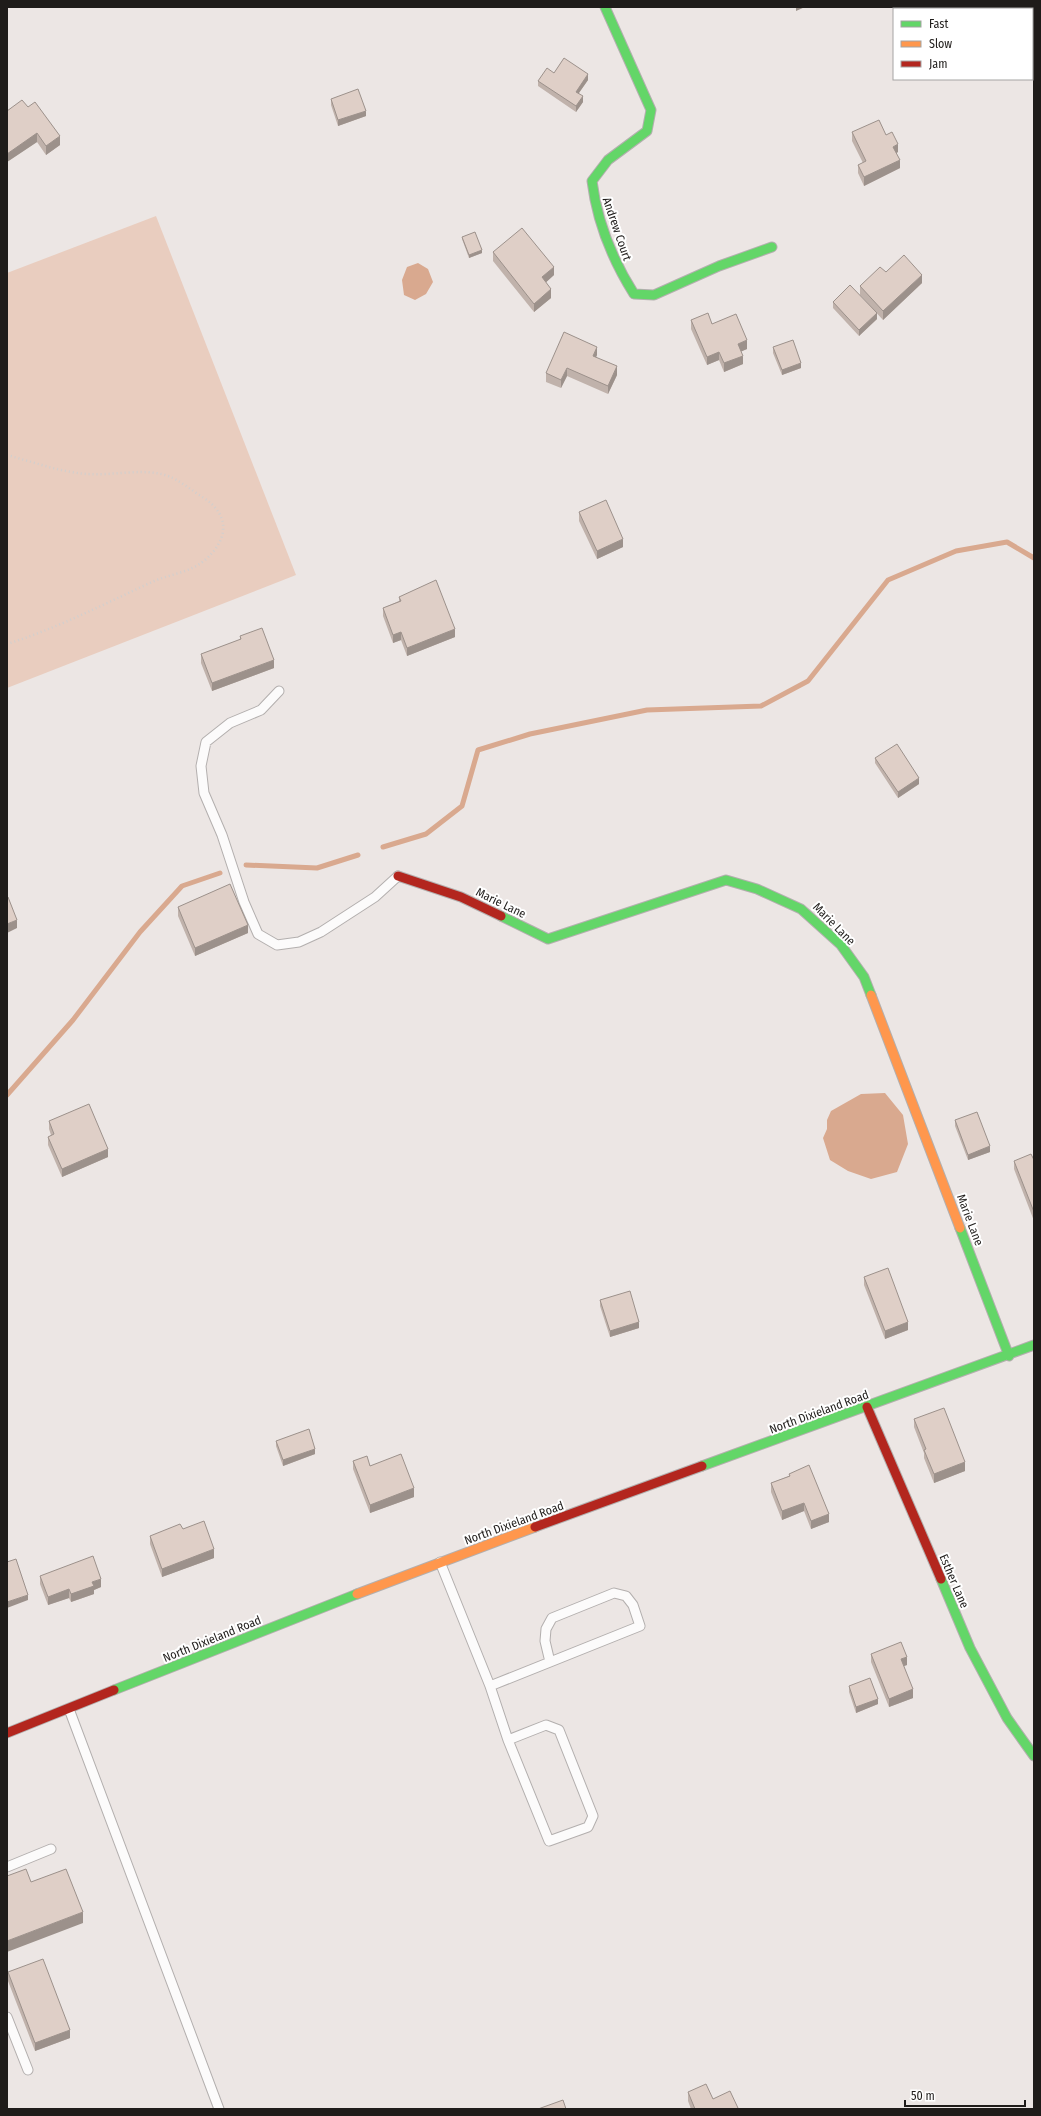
<svg xmlns="http://www.w3.org/2000/svg" width="1041" height="2116" font-family="'Fira Sans Condensed',sans-serif">
<style>
.green{fill:#e9cdbf}
.water{fill:#d9a98f}
.lines{fill:none;stroke-linecap:round;stroke-linejoin:round}
.stream{stroke:#d9a98f;stroke-width:5}
.lane-casing{stroke:#b3afae;stroke-width:11}
.fast-casing{stroke:#b3afae;stroke-width:11}
.slow-casing{stroke:#b3afae;stroke-width:11}
.jam-casing{stroke:#b3afae;stroke-width:11}
.path{stroke:#d1cfce;stroke-width:2.5;stroke-dasharray:1 3;stroke-linecap:butt}
.lane{stroke:#fcfbfb;stroke-width:9}
.fast{stroke:#63d668;stroke-width:9}
.slow{stroke:#ff974d;stroke-width:9}
.jam{stroke:#b3261e;stroke-width:9}
.wall{fill:#c0b2ab}
.shaded-wall{fill:#9c918b}
.building{fill:#dfcfc7;stroke:#9c918b}
.labels{text-anchor:middle;stroke-width:4;stroke-linejoin:round;paint-order:stroke}
.street-label{font-size:12px;fill:#1f1c1a;stroke:#fff}
</style>
<rect width="100%" height="100%" fill="#ece6e4"/>
<path class="green" d="M156 216 296 575 7 688V273Z"/>
<path class="water" d="M418 263 428 269 433 282 426 294 415 300 404 295 402 280 407 267Z
M885 1093 903 1115 908 1144 897 1172 871 1179 848 1171 830 1160 823 1138 827 1129V1120L831 1111 861 1094Z"/>
<g class="lines">
<path class="stream" d="M383 847 426 834 462 806 478 750 530 734 647 710 761 706 808 681 888 580 956 551 1007 542 1034 558
M246 865 317 868 358 855
M7 1095 73 1020 140 932 182 886 220 873"/>
<defs>
<path id="lane" d="M279 691 261 710 230 723 206 742 201 766 204 793 222 835 244 902 258 934 277 945 299 942 321 932 375 897 398 876
M440 1562 490 1686 508 1740 549 1841 588 1827 593 1816 559 1730 546 1725 508 1740
M490 1686 640 1626 633 1605 626 1596 614 1593 552 1618 546 1629 545 1641 550 1662
M69 1709 219 2109
M7 1867 51 1849
M7 2017 28 2070"/>
<path id="fast" d="M605 7 651 110 647 131 608 160 592 181C597 222 612 259 634 294L654 295 719 266 772 247
M501 916 548 939 726 880 757 889 801 909 841 945 864 977 871 995
M960 1228 1009 1356
M702 1466 1034 1345
M941 1579 970 1648 1007 1718 1034 1756
M114 1690 357 1594"/>
<path id="slow" d="M871 995 960 1228
M357 1594 535 1527"/>
<path id="jam" d="M398 876 461 897 501 916
M867 1407 941 1579
M535 1527 702 1466
M7 1733 114 1690"/>
</defs>
<use href="#lane" class="lane-casing"/>
<use href="#fast" class="fast-casing"/>
<use href="#slow" class="slow-casing"/>
<use href="#jam" class="jam-casing"/>
<path class="path" d="M7 455C33 462 60 472 87 474 112 476 141 468 165 475 179 479 192 491 204 498 231 516 228 540 205 560 190 573 169 574 152 582 104 604 58 628 7 644"/>
<use href="#lane" class="lane"/>
<use href="#fast" class="fast"/>
<use href="#slow" class="slow"/>
<use href="#jam" class="jam"/>
</g>
<path class="wall" d="M554 73 588 80 579 93 583 102 576 112 538 86V81Z
M331 99 366 116 338 126 331 105Z
M28 107 60 145 46 155 37 142 7 162V111Z
M852 132 886 135 898 152 896 153 900 168 864 186 858 173V165L863 163 852 141Z
M462 237 482 253 469 258 462 239Z
M493 252 554 275 546 282 551 298 534 312 493 261Z
M922 283 883 320 860 295V286Z
M833 302 877 319 859 336 833 308Z
M691 320 712 324 747 349 741 351 743 364 724 372 719 360 707 365 691 329Z
M773 347 801 368 782 375 773 353Z
M597 355 596 357 617 375 608 394 567 376 561 388 546 382V373Z
M579 512 623 547 597 559 579 521Z
M399 597 455 637 407 656 401 640 393 643 383 616V608L399 601Z
M240 636 274 668 212 691 201 663V654L240 640Z
M875 758 919 784 898 798 875 763Z
M178 907 248 933 195 956 178 916Z
M955 1120 990 1152 968 1160 955 1126Z
M49 1121 108 1157 62 1177 48 1145V1137L51 1135 49 1129Z
M1034 1160V1221L1014 1169V1161Z
M864 1277 908 1330 885 1339 864 1285Z
M600 1300 639 1328 610 1337 600 1306Z
M914 1419 965 1471 934 1483 924 1458V1453L914 1427Z
M276 1441 315 1454 283 1466 276 1446Z
M353 1461 370 1466 414 1497 370 1513 353 1469Z
M789 1474 829 1522 811 1529 804 1511 782 1520 771 1492V1483L789 1476Z
M183 1529 214 1558 162 1577 150 1544V1536Z
M40 1576 101 1587 94 1590V1594L71 1602 69 1598 48 1605 40 1584Z
M871 1654 907 1665 904 1666 913 1698 889 1707 871 1662Z
M849 1686 878 1704 856 1713 849 1692Z
M8 1972 70 2038 35 2051 8 1981Z
M688 2092 713 2099 738 2109H691L688 2101Z"/>
<path class="shaded-wall" d="M796 7H805L796 11Z
M588 74V80L576 97V92Z
M583 96V102L576 112V106Z
M366 111V116L338 126V120Z
M37 133V142L7 162V154Z
M60 136V145L46 155V146Z
M898 144V152L893 155V147Z
M900 160V168L864 186V177Z
M482 250V253L469 258V255Z
M554 267V275L542 286V277Z
M922 275V283L883 320V311Z
M551 289V298L534 312V304Z
M877 313V319L859 336V330Z
M747 340V349L738 353V344Z
M597 347V355L593 364V356Z
M719 352V360L707 365V357Z
M743 356V364L724 372V363Z
M801 363V368L782 375V370Z
M617 366V375L608 394V386Z
M567 368V376L561 388V380Z
M623 539V547L597 559V551Z
M455 629V637L407 656V648Z
M401 632V640L393 643V635Z
M274 660V668L212 691V683Z
M919 778V784L898 798V792Z
M17 920V928L7 933V924Z
M248 925V933L195 956V948Z
M990 1146V1152L968 1160V1155Z
M108 1149V1157L62 1177V1169Z
M639 1322V1328L610 1337V1331Z
M908 1322V1330L885 1339V1331Z
M315 1449V1454L283 1466V1460Z
M965 1462V1471L934 1483V1474Z
M414 1488V1497L370 1513V1505Z
M804 1503V1511L782 1520V1511Z
M829 1514V1522L811 1529V1521Z
M214 1549V1558L162 1577V1569Z
M101 1579V1587L94 1590V1594L71 1602V1594L92 1582Z
M69 1589V1598L48 1605V1597Z
M28 1595V1600L7 1608V1602Z
M907 1657V1665L901 1667V1659Z
M913 1689V1698L889 1707V1699Z
M878 1699V1704L856 1713V1707Z
M83 1912V1923L7 1952V1941Z
M70 2030V2038L35 2051V2043Z"/>
<path class="building" d="M564 58 588 74 576 92 583 96 576 106 538 81 547 68 554 73Z
M358 89 366 111 338 120 331 99Z
M22 100 28 107 35 102 60 136 46 146 37 133 7 154V111Z
M879 120 886 135 892 132 898 144 893 147 900 160 864 177 858 165 866 161 852 132Z
M522 228 554 267 542 277 551 289 534 304 493 252Z
M475 232 482 250 469 255 462 237Z
M904 255 922 275 883 311 860 286 880 267 886 272Z
M850 285 877 313 859 330 833 302Z
M708 313 712 324 736 314 747 340 738 344 743 356 724 363 719 352 707 357 691 320Z
M564 332 597 347 593 356 617 366 608 386 567 368 561 380 546 373Z
M793 340 801 363 782 370 773 347Z
M606 500 623 539 597 551 579 512Z
M436 580 455 629 407 648 401 632 393 635 383 608 401 601 399 597Z
M262 628 274 660 212 683 201 654 241 639 240 636Z
M897 744 919 778 898 792 875 758Z
M230 884 248 925 195 948 178 907Z
M7 897H8L17 920 7 924Z
M89 1104 108 1149 62 1169 48 1137 54 1134 49 1121Z
M977 1112 990 1146 968 1155 955 1120Z
M1031 1154 1034 1160V1212L1014 1161Z
M888 1268 908 1322 885 1331 864 1277Z
M630 1291 639 1322 610 1331 600 1300Z
M944 1408 965 1462 934 1474 924 1450 926 1449 914 1419Z
M309 1429 315 1449 283 1460 276 1441Z
M401 1454 414 1488 370 1505 353 1461 367 1456 370 1466Z
M809 1465 829 1514 811 1521 804 1503 782 1511 771 1483 790 1476 789 1474Z
M204 1521 214 1549 162 1569 150 1536 180 1524 183 1529Z
M93 1556 101 1579 92 1582 94 1586 71 1594 69 1589 48 1597 40 1576Z
M16 1559 28 1595 7 1602V1562Z
M901 1642 907 1657 901 1659 913 1689 889 1699 871 1654Z
M870 1678 878 1699 856 1707 849 1686Z
M26 1869 31 1882 66 1869 83 1912 7 1941V1876Z
M43 1959 70 2030 35 2043 8 1972Z
M706 2084 713 2099 730 2091 738 2108 736 2109H695L688 2092Z
M563 2100 566 2109H538Z"/>
<g class="labels">
<g class="street-label">
<text transform="translate(617 229) rotate(71)" y="4">Andrew Court</text>
<text transform="translate(501 903) rotate(26)" y="4">Marie Lane</text>
<text transform="translate(834 924) rotate(45)" y="4">Marie Lane</text>
<text transform="translate(970 1220) rotate(69)" y="4">Marie Lane</text>
<text transform="translate(819 1412) rotate(-20)" y="4">North Dixieland Road</text>
<text transform="translate(514 1523) rotate(-20)" y="4">North Dixieland Road</text>
<text transform="translate(954 1581) rotate(67)" y="4">Esther Lane</text>
<text transform="translate(212 1639) rotate(-22)" y="4">North Dixieland Road</text>
</g>
</g>
<rect width="1041" height="2116" fill="none" stroke="#1f1c1a" stroke-width="16"/>
<rect x="893" y="8" width="140" height="72" fill="#ffffff" stroke="#a5a4a3"/>
<rect x="901" y="21" width="20" height="6" fill="#63d668" stroke="#a5a4a3"/>
<text x="929" y="28" font-size="12" fill="#1f1c1a">Fast</text>
<rect x="901" y="41" width="20" height="6" fill="#ff974d" stroke="#a5a4a3"/>
<text x="929" y="48" font-size="12" fill="#1f1c1a">Slow</text>
<rect x="901" y="61" width="20" height="6" fill="#b3261e" stroke="#a5a4a3"/>
<text x="929" y="68" font-size="12" fill="#1f1c1a">Jam</text>
<path d="M905 2100v6h120v-6" fill="none" stroke="#1f1c1a" stroke-width="2"/>
<text x="911" y="2100" font-size="12" fill="#1f1c1a" stroke="#ffffff" stroke-width="3" paint-order="stroke">50 m</text>
</svg>
